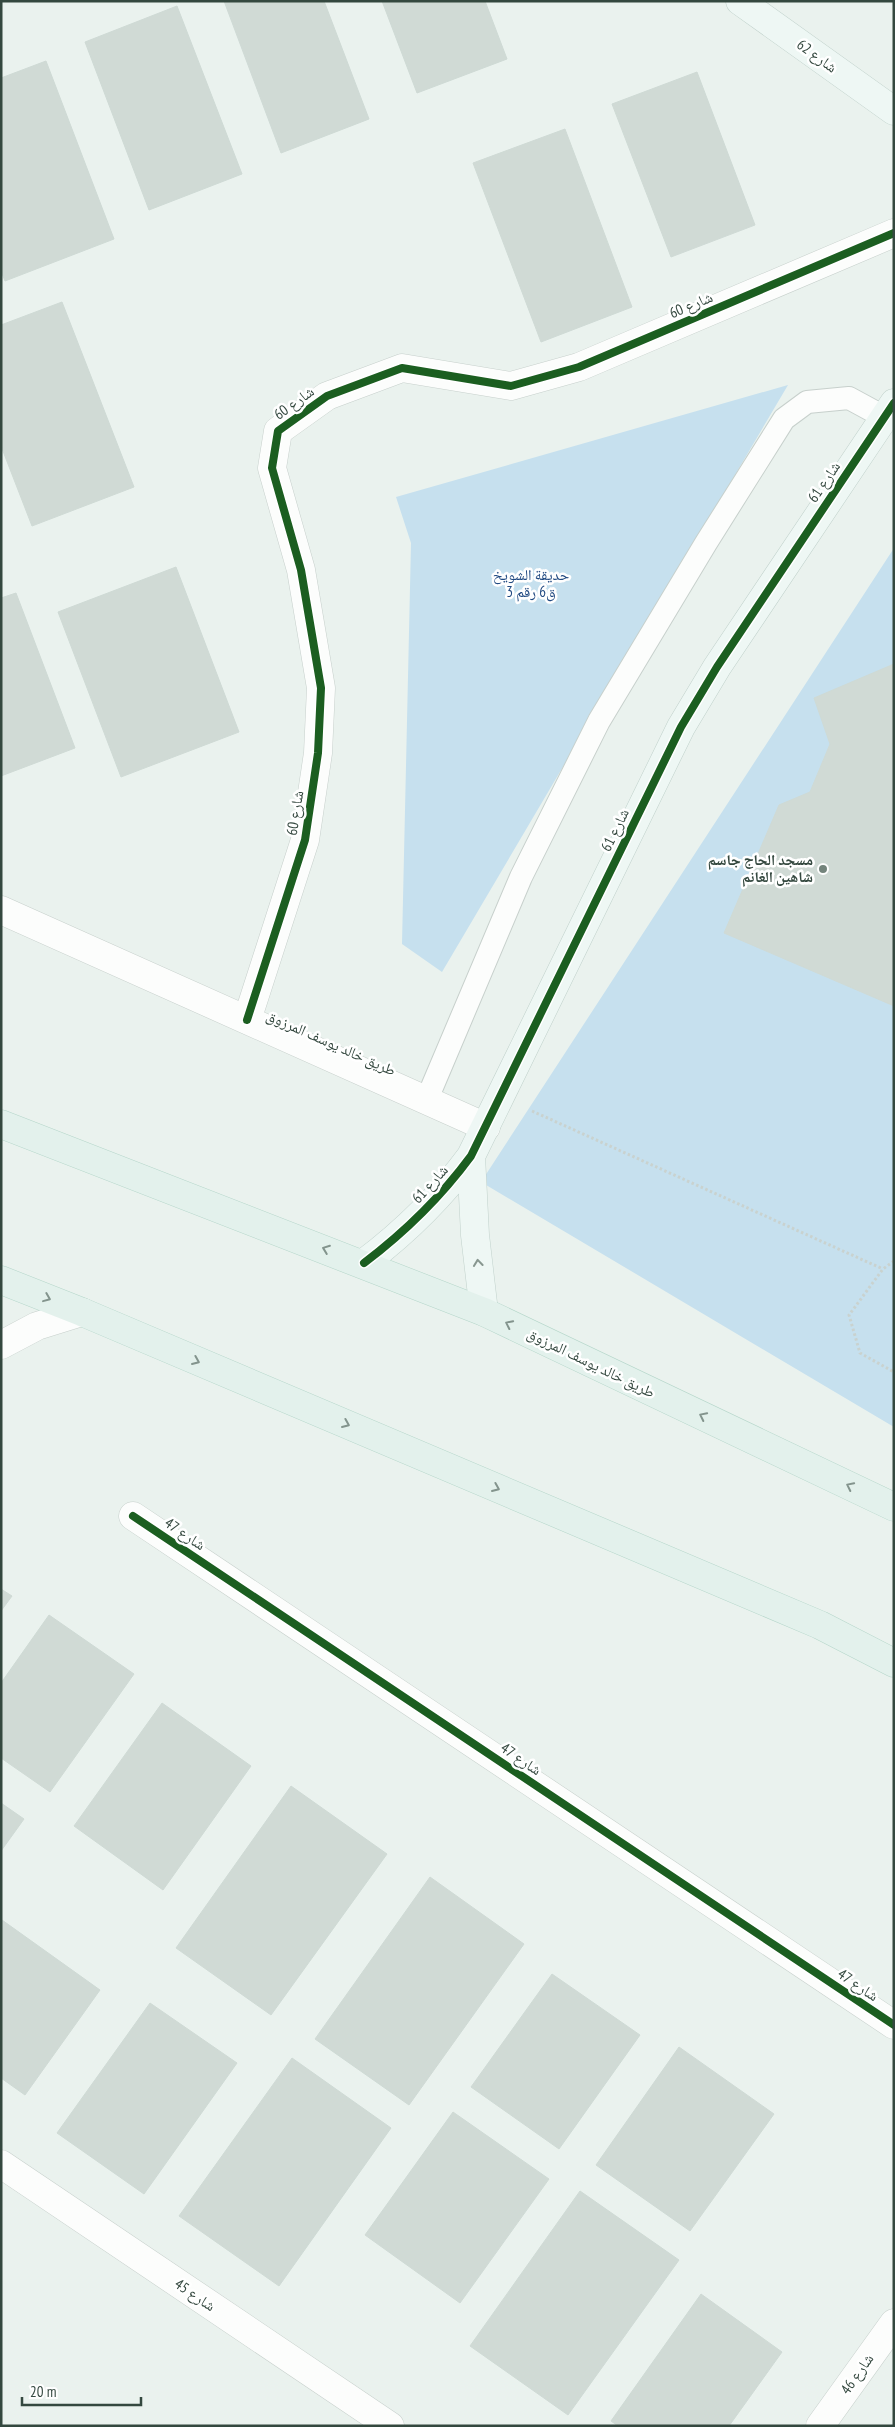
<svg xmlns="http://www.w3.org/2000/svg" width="895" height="2427" font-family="'PT Sans Narrow','Noto Naskh Arabic',sans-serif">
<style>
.green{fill:#c6e0ee}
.building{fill:#d0dad5;stroke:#cfdad5}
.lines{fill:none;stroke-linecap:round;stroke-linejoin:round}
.lane-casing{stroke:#c7d0cc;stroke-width:24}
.street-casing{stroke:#c7d0cc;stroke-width:29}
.secondary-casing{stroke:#c0d1cb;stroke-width:29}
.primary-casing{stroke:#b5d6ca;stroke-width:29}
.path{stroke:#c9d2cf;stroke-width:3;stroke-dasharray:2.5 2.5;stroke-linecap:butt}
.lane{stroke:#fcfdfc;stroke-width:22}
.street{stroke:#fcfdfc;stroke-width:28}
.secondary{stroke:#eef7f4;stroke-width:28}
.primary{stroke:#e3f1ec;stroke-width:28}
.cycleway-casing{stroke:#fff;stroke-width:11}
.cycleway{stroke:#1b5e20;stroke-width:8}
.oneway{stroke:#83948d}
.oneway2{stroke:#889790}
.poi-dot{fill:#74847c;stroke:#fff;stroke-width:2}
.labels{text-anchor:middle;stroke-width:5;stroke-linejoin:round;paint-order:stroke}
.street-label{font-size:15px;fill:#34483f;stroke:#fff}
.park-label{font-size:15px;fill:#204981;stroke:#fff}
.poi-label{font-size:15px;font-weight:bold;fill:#34483f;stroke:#fff;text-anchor:end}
</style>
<rect width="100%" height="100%" fill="#eaf2ee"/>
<path class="green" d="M788 385 442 972 402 944 411 543 396 497Z
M894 548V1427L481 1182Z"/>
<path class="building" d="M224 1H324L369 119 281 153Z
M382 1H485L507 59 417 93Z
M177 6 242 174 149 210 85 42Z
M46 61 114 239 5 281 1 271V78Z
M697 72 755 225 671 257 612 104Z
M565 129 632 307 541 342 473 163Z
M62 302 134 487 32 526 1 446V325Z
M176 567 239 732 121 777 58 612Z
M16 593 75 748 1 776V598Z
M894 664V1006L724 933 779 805 810 792 830 744 814 698Z
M1 1589 12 1596 1 1611Z
M49 1615 134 1674 50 1792 1 1758V1683Z
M162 1703 251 1766 163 1890 74 1826Z
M291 1786 387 1854 271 2015 176 1948Z
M1 1803 24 1819 1 1851Z
M430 1877 524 1944 409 2105 315 2039Z
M2 1920 100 1990 25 2095 1 2078Z
M552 1974 640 2035 559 2149 471 2087Z
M150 2003 237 2063 144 2194 57 2133Z
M679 2047 774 2114 690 2231 596 2165Z
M292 2058 391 2128 279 2286 179 2216Z
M453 2112 549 2179 460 2303 365 2235Z
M580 2191 679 2260 568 2415 470 2346Z
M701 2294 782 2352 729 2426H618L611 2421Z"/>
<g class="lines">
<defs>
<path id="lane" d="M427 1099 521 877 599 721 706 543 784 419 807 402 849 398 884 417"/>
<path id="street" d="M1 910 486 1127
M247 1020 305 840 318 753 321 688 301 570 272 468 278 431 327 396 402 368 511 386 579 367 894 233
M1 1345 37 1326 82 1312
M133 1516 894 2025
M1 2164 390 2426
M820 2426 894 2323"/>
<path id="secondary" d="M740 1 894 111
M471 1156 475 1235 484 1312
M364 1263C405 1232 440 1198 471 1156L681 727 717 667 894 403"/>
<path id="primary" d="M1 1124 484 1312 894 1507
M1 1280 82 1312 820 1625 894 1663"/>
</defs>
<use href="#lane" class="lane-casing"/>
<use href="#street" class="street-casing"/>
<use href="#secondary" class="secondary-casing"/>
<use href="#primary" class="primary-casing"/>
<path class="path" d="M532 1111 883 1269
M894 1261 883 1269 849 1315 860 1353 894 1372"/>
<use href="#lane" class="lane"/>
<use href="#street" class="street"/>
<use href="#secondary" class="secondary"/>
<use href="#primary" class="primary"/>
<defs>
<path id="cycleway" d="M247 1020 305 840 318 753 321 688 301 570 272 468 278 431 327 396 402 368 511 386 579 367 894 233
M364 1263C405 1232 440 1198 471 1156L681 727 717 667 894 403
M133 1516 894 2025"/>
</defs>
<use href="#cycleway" class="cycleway-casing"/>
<use href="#cycleway" class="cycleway"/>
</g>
<defs><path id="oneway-chevron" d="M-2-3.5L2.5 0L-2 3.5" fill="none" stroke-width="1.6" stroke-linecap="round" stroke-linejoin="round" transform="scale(1.25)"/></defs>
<g class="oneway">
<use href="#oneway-chevron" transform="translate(326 1249) rotate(-159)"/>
<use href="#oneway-chevron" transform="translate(47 1298) rotate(22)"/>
<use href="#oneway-chevron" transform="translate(509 1324) rotate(-154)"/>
<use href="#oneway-chevron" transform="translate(196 1361) rotate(23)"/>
<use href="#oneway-chevron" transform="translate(703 1416) rotate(-154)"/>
<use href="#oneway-chevron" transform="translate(346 1424) rotate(23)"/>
<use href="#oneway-chevron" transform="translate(850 1486) rotate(-154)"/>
<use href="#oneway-chevron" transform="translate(496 1488) rotate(23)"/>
</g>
<use class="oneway2" href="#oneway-chevron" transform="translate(478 1263) rotate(-96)"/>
<circle class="poi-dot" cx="823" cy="869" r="5"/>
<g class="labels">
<g class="street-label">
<text transform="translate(817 56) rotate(36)" y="5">شارع 62</text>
<text transform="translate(691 305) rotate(-23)" y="5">شارع 60</text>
<text transform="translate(294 403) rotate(-36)" y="5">شارع 60</text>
<text transform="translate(824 482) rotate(-56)" y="5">شارع 61</text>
<text transform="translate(295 813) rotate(-81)" y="5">شارع 60</text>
<text transform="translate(615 830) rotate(-64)" y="5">شارع 61</text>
<text transform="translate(331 1043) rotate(24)" y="5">طريق خالد يوسف المرزوق</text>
<text transform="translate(430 1184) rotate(-48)" y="5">شارع 61</text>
<text transform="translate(591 1363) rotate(26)" y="5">طريق خالد يوسف المرزوق</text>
<text transform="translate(185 1534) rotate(34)" y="5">شارع 47</text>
<text transform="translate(521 1759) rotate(34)" y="5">شارع 47</text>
<text transform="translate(858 1985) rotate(34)" y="5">شارع 47</text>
<text transform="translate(195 2295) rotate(34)" y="5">شارع 45</text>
<text transform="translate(857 2374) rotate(-55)" y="5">شارع 46</text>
</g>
<g class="park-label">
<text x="531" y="580">حديقة الشويخ<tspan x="531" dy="17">ق6 رقم 3</tspan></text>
</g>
<g class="poi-label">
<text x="813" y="865">مسجد الحاج جاسم<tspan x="813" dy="17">شاهين الغانم</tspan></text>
</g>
</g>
<rect width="895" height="2427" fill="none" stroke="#34483f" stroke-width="5"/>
<path d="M22 2397v8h119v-8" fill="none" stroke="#34483f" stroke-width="2.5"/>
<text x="30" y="2397" font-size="15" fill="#34483f" stroke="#ffffff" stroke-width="4" paint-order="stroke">20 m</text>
</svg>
